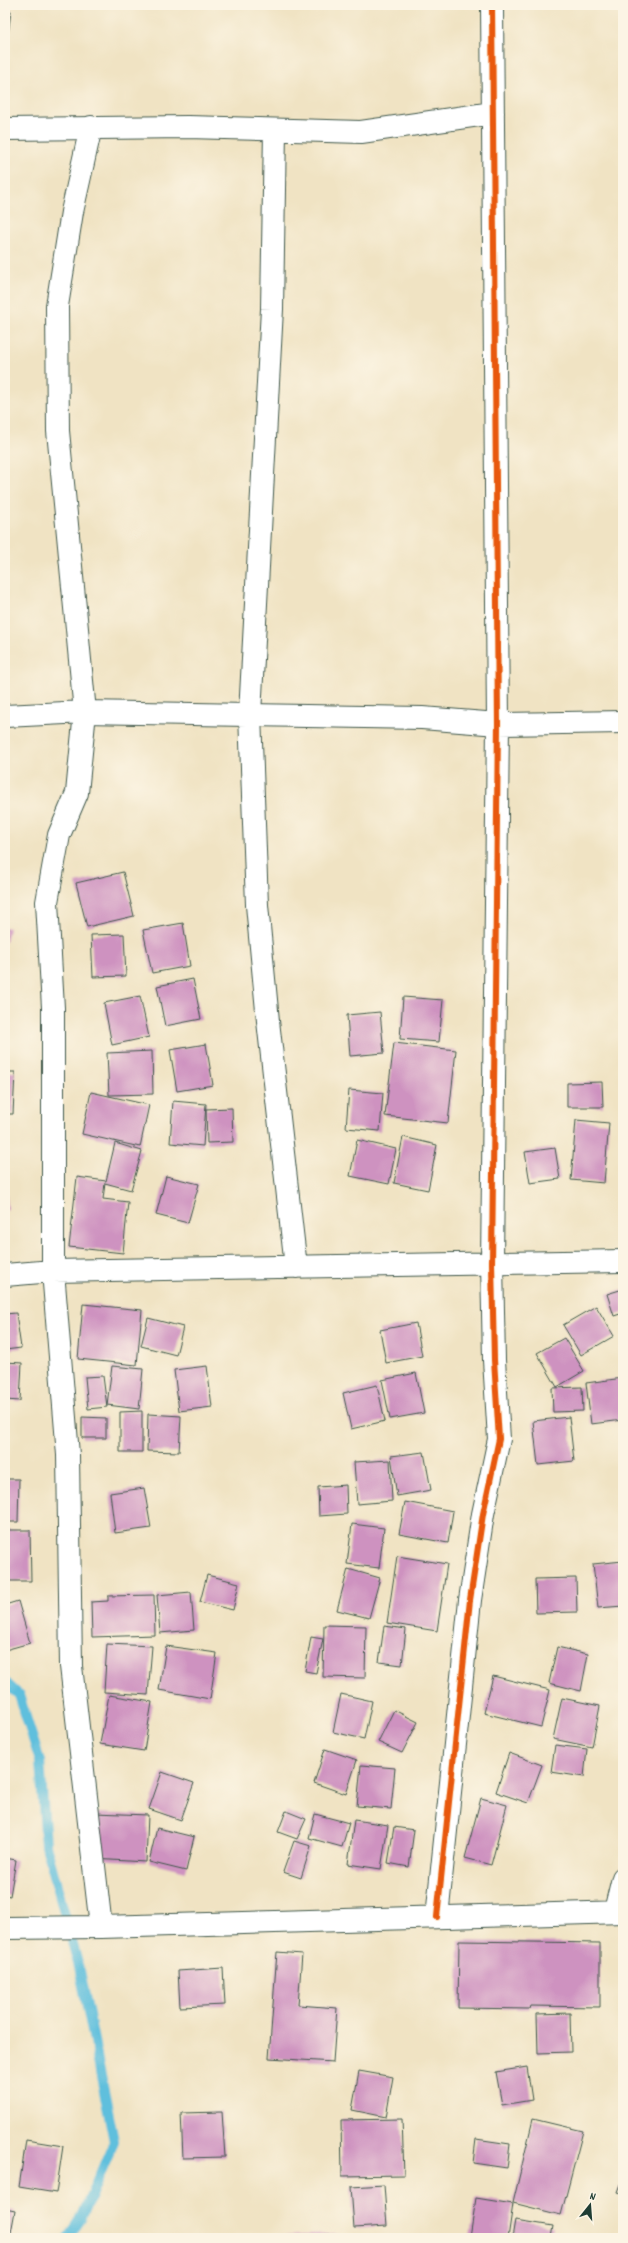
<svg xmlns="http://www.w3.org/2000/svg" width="628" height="2243" font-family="Dekko,sans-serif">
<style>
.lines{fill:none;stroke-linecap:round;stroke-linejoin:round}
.stream{stroke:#5fbfdd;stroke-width:10}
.building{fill:#ce92c0}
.minor-casing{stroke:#3e5649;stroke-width:24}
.minor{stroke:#fff;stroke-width:22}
.cycleway-casing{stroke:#fcf5e5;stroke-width:8}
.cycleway{stroke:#e8590c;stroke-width:6}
</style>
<rect width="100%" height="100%" fill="#fcf5e5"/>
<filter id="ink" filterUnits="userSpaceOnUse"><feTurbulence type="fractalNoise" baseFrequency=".025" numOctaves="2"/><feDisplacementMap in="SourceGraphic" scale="8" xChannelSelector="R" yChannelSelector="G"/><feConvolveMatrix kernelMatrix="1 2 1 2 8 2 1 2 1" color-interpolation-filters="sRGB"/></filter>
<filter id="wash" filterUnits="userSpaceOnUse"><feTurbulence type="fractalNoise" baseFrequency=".012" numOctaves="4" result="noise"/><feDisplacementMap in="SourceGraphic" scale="16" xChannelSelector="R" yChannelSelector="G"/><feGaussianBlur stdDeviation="0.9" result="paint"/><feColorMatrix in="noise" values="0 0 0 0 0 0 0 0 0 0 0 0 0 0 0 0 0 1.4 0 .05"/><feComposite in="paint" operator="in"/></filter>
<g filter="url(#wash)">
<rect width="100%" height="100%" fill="#f0e3c3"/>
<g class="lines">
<path class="stream" d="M5 1682 19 1695 40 1761 46 1845 80 1971 114 2141 81 2219 68 2238"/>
</g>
<g id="blocks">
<path class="building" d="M5 10 11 11 6 51H5Z
M123 872 134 916 87 927 76 883Z
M183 923 190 966 152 973 143 930Z
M5 927 9 928 6 942H5Z
M124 934 126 976 93 977 91 935Z
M193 979 201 1019 165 1026 157 986Z
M140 996 149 1037 112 1045 104 1003Z
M403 997 443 1000 439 1042 400 1039Z
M380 1012 384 1053 350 1056 347 1015Z
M394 1043 456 1050 448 1123 385 1116Z
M206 1044 213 1085 177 1091 170 1050Z
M152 1051 153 1094 109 1095 107 1053Z
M5 1072H15L13 1114H5Z
M602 1082 603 1107H567V1083Z
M349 1090 383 1093 380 1131 346 1128Z
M91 1092 149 1105 140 1147 82 1134Z
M173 1101 206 1104 203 1146 170 1143Z
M232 1108 233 1142 207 1143 206 1109Z
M576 1120 609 1123 604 1183 571 1180Z
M403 1137 437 1145 428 1190 394 1183Z
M357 1140 396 1149 389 1184 350 1176Z
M115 1143 142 1151 131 1190 105 1183 103 1199 128 1202 123 1253 69 1247 77 1177 106 1181Z
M555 1148 560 1179 530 1183 525 1152Z
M166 1176 199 1184 188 1223 156 1215Z
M5 1179 8 1209 5 1210Z
M623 1289V1313L614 1316 607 1294Z
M83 1304 142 1310 137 1365 78 1359Z
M596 1306 614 1336 581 1355 563 1325Z
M16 1313 21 1348 5 1350V1314Z
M148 1318 183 1327 176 1355 141 1346Z
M416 1323 422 1356 386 1363 380 1330Z
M564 1338 584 1371 557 1387 537 1353Z
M5 1362 22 1363 20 1401 5 1400Z
M112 1366 143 1369 139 1409 107 1405Z
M207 1366 212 1407 179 1411 174 1370Z
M416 1373 424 1413 390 1419 382 1380Z
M103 1376 107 1407 88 1409 85 1377Z
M623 1378V1420L591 1424 586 1383Z
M377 1385 385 1421 351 1429 343 1393Z
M582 1387 583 1411 553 1412 552 1388Z
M142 1411V1452H120V1412Z
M148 1414 181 1416 179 1452 147 1451Z
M82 1417 106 1418V1438H82Z
M569 1417 574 1461 538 1465 533 1421Z
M424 1452 431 1490 397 1496 391 1456Z
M390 1460 392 1501 357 1504 354 1462Z
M5 1479H19L18 1522H5Z
M346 1485 347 1514 319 1516 318 1487Z
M144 1488 151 1528 115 1533 110 1493Z
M405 1502 453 1511 448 1543 399 1534Z
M352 1524 384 1528 379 1568 347 1564Z
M5 1530H30L31 1581H5Z
M397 1556 447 1564 437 1631 387 1623Z
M623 1561V1606L598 1608 593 1564Z
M348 1569 380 1578 369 1618 337 1610Z
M207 1575 239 1583 233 1610 200 1602Z
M576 1578 577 1612 536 1613 535 1579Z
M191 1592 194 1630 160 1633 157 1595Z
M154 1595 155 1635 92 1637 91 1602 108 1601V1596Z
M18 1601 30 1643 5 1650V1605Z
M324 1625 366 1626 365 1678 323 1677Z
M384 1626 406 1629 402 1665 379 1662Z
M311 1637 323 1639 316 1673 305 1671Z
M107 1644 152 1646 148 1695 104 1692Z
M166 1646 217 1653 210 1699 159 1690Z
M557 1647 588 1654 581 1691 549 1683Z
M493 1676 550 1690 541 1727 484 1713Z
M341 1694 372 1701 364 1739 333 1732Z
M109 1695 152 1702 144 1751 100 1744Z
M562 1698 600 1706 592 1747 553 1739Z
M394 1710 418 1722 402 1753 378 1742Z
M555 1745 587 1749 584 1777 551 1772Z
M325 1749 357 1760 346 1794 314 1783Z
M509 1753 542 1765 528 1803 496 1792Z
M361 1765 395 1768 391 1809 357 1806Z
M162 1772 194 1783 181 1820 149 1809Z
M481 1798 507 1805 491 1865 465 1858Z
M286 1811 306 1819 297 1839 278 1832Z
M95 1813 148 1815 146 1862 93 1859Z
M315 1814 349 1823 342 1847 309 1838Z
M354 1820 388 1825 381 1869 348 1864Z
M394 1827 414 1830 409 1867 388 1863Z
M157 1828 194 1837 186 1871 149 1862Z
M294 1841 311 1846 301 1878 283 1872Z
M5 1858 16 1860 10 1896 5 1895Z
M459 1941 600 1943V2007L530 2006 529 2009 458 2008Z
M277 1952 302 1954 298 2005 337 2008 333 2062 269 2058Z
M223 1968 225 2005 180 2007 178 1971Z
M570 2013 571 2052 538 2053 537 2014Z
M527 2067 532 2100 502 2105 496 2072Z
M359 2071 393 2077 386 2117 352 2110Z
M222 2112 225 2157 183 2158 181 2113Z
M402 2119 404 2175 342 2176 341 2120Z
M533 2119 583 2131 561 2215 513 2203Z
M476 2139 510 2144 507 2168 473 2163Z
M26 2140 63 2146 56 2193 19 2187Z
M623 2179V2194L618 2192Z
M384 2185 387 2226 354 2228 351 2187Z
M476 2198 513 2204 508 2238H470Z
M5 2209 15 2211 10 2238H5Z
M515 2220 553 2226 551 2238H512Z
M338 2234V2238H278V2236Z"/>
</g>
</g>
<g filter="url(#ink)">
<use href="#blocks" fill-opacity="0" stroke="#3e5649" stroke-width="1"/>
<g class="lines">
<defs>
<path id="minor" d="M91 127 72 212 57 306 58 431 85 712 77 793 59 835 47 902 53 1008V1271L68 1455 71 1666 101 1927
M5 129 188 127 361 132 493 113
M275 130 272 309 250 714 257 905 268 1021 296 1267
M5 716 85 712 422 718 498 724 623 722
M5 1275 53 1271 623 1261
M615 1911 623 1878
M437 1917 470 1600 483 1514 499 1439 494 1360 492 1263 498 724 492 5
M5 1928 101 1927 623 1912"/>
</defs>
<use href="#minor" class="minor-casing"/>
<use href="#minor" class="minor"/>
<defs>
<path id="cycleway" d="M437 1917 470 1600 483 1514 499 1439 494 1360 492 1263 498 724 492 5"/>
</defs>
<use href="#cycleway" class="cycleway-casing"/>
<use href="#cycleway" class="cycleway"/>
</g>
</g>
<rect width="628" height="2243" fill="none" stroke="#fcf5e5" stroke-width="20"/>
<g transform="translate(590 2205) rotate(17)" stroke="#fcf5e5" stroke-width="3" paint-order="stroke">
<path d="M0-3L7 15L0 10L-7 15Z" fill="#1f3d34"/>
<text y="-6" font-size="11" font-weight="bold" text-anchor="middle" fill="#1f3d34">N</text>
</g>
</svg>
